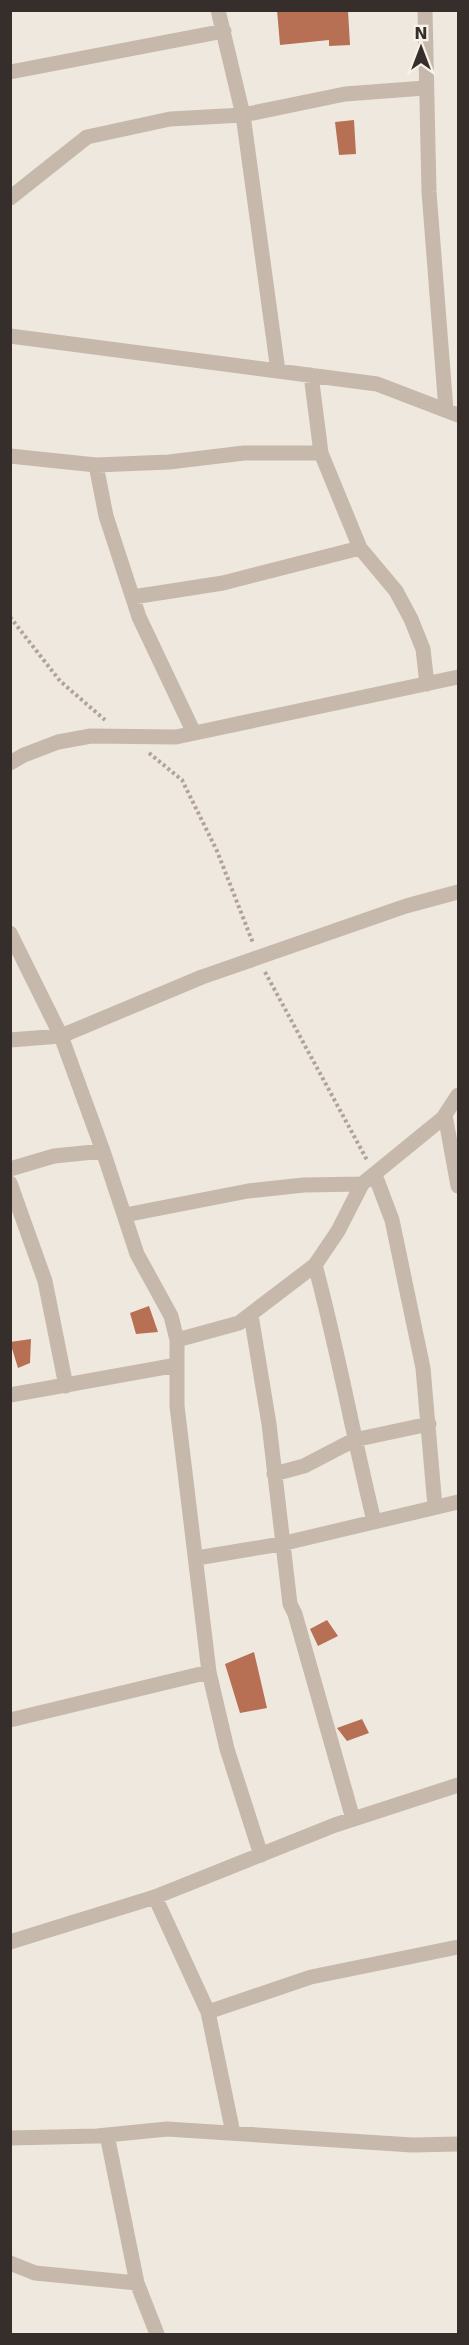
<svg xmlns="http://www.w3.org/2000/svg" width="469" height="2345" font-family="'DejaVu Sans',sans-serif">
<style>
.building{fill:#b77054}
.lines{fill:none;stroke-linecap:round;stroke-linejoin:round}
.path{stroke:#b2a396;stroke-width:4;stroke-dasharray:3 3;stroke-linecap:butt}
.street{stroke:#c6b9ab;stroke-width:15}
</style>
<rect width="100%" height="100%" fill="#efe8de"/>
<path class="building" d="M277 10H348L350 45 329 46V40L280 45Z
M354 120 356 154 339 155 335 122Z
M149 1306 158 1332 136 1334 130 1313Z
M31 1339 30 1363 18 1368 10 1342Z
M327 1620 338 1636 318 1646 310 1629Z
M254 1652 267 1708 240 1713 225 1664Z
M362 1719 369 1733 347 1741 337 1728Z"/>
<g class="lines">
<path class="path" d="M10 617 60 681 105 720
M149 753 182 780 217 851 253 943
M265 972 367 1160"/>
<path class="street" d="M218 10 243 115 278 371
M425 10 429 192 446 410
M10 72 224 31
M10 198 87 137 170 119 243 115 345 94 425 88
M10 336 377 384 458 415
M311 375 321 453 360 548 396 591 411 619 423 649 427 684
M10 456 96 465 169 462 244 453H321
M96 465 106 516 139 617 194 733
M133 597 223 583 360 548
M10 763 24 755 58 742 91 736 176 737 458 677
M10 933 61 1036 103 1151 137 1254 171 1316 177 1340V1406L209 1672 227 1749 261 1855
M10 1040 61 1036 202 977 406 906 458 892
M445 1115 458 1186
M10 1169 54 1156 103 1151
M375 1175 392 1220 423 1368 435 1507
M10 1183 45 1281 66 1386
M125 1215 248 1191 304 1185 362 1184
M315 1265C338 1350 353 1436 374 1521
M251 1315 269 1424 290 1604 295 1614 353 1819
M177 1340 239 1323 315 1265 338 1231 362 1184 443 1118 458 1095
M10 1395 177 1365
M274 1474 304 1466 354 1440 429 1424
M197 1558 281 1544 458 1502
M10 1720 209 1672
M155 1897 208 2012 233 2133
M10 1942 155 1897 335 1825 458 1785
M208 2012 311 1977 458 1947
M107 2135 137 2283 157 2334
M10 2138 97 2136 167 2129 412 2145 458 2144
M10 2263 35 2273 137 2283"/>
</g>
<rect width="469" height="2345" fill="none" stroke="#352e2a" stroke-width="24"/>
<g transform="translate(421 48)" stroke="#f7f2ea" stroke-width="4.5" paint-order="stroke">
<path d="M0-4.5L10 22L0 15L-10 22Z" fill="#352e2a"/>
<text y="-9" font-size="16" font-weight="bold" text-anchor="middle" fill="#352e2a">N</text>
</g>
</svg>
